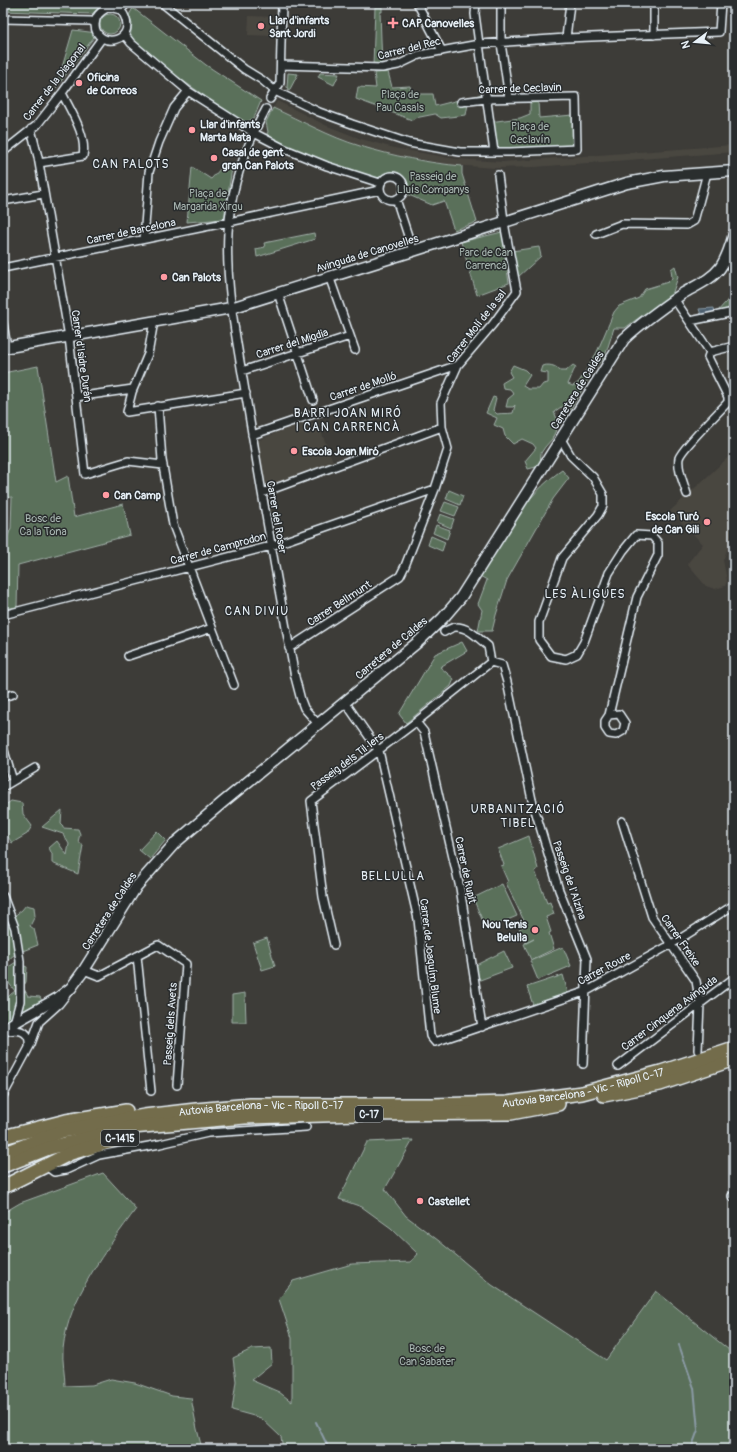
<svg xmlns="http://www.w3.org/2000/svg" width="737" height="1452" font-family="Pangolin,sans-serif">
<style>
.built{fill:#4a4740}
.green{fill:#5a6f5a;stroke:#a1b0a9}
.water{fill:#4d6170;stroke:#8b9ba6}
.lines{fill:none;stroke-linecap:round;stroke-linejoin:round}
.stream{stroke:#8b9ba6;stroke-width:2}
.street-casing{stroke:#e8f1f8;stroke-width:10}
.secondary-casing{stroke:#e8f1f8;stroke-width:13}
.highway-casing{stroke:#e8f1f8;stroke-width:16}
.street{stroke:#2a2d2e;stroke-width:7}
.secondary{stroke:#2a2d2e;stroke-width:10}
.highway{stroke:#736c4b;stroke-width:13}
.poi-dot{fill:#ff9aa2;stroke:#2a2d2e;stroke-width:1.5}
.labels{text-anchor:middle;stroke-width:3;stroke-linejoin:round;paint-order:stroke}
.shield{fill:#2a2d2e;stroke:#afb6bb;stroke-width:1}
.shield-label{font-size:10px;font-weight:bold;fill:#e8f1f8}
.poi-label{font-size:11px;font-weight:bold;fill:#e8f1f8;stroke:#2a2d2e;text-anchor:start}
.street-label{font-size:11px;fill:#e8f1f8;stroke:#2a2d2e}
.park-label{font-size:11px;fill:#a8b6b1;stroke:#2a2d2e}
.neighbourhood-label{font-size:12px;letter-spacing:1px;fill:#e8f1f8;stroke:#2a2d2e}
</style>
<rect width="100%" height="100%" fill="#3d3c38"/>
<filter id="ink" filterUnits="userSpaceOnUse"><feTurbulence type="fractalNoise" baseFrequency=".025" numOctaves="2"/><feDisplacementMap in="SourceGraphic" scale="8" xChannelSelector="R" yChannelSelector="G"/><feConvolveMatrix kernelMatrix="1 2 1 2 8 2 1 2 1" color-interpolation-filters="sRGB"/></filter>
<g filter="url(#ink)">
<path class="built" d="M249 16 274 17V36L248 35Z
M277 101 325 125 361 139 394 148 455 159 503 162 734 145V152L534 167 495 168 454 165 399 156 360 146 329 134 273 108Z
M304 422 307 426 317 422 333 461 266 487 256 441Z
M734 452V533L723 560 727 581 725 586 715 589 706 586 687 564 703 544 670 511Z"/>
<path class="green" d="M3 3H114L100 6 92 14 3 11Z
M375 7H382V12H380L382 67 373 66Z
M133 8 206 65 261 101 254 118 244 124 158 63 130 38 132 24 129 15Z
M100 24a10 10 0 1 1 20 0a10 10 0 1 1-20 0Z
M73 30 97 33 56 88Z
M388 72 392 87 410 86 412 94H433L435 106 482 94V103L468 104 466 115 441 118 435 114 415 118 412 120 356 99 358 87 376 88 374 73Z
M288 73 298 74 289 91 287 87Z
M320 73 339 74 334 85 318 77Z
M538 102 539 118 573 115 574 149H494L489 122 520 118 530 114V103Z
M273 108C302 121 330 137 360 146 393 156 428 163 462 166V174L477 222 454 230 444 201 432 205 404 193C407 185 403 180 397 175L385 176 380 181 326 164 264 139 268 132 266 122Z
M225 164 232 168 224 219 187 222 192 167 211 179Z
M502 232 505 252 539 247 541 256 518 277 513 256H505L509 283 477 295 461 242Z
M314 233 315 239 257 257 256 249 265 247 264 243Z
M675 266 678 277 672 295 652 313 644 314 625 328H614L605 356 594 369 570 410 561 407 554 412 559 423 552 439 545 447 541 453 540 466 528 469 525 461 536 448 533 444 522 439 513 444 505 436 503 429 494 425 497 418 486 413 493 397 496 398 493 410 497 414C503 413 507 414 513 413L515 405 513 407H506L508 399 514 394 510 389 503 388 502 383 512 377 509 372 513 365 525 370 530 375 523 386 528 389H539L543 384 548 383V373L540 372 542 366C548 364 556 365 560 371H566L573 365 576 367C572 372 571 379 568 384L573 386 579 382 597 352 614 312 619 306 639 298 645 289 668 282 672 278 671 269Z
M734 293V308L717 312Z
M38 366 56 482 68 476 74 517 123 504 130 535 18 565 17 607 4 609 5 543 11 528 12 497 3 498V373Z
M562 470 569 478 553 499 507 580 496 615 492 631H478L482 610 478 604 487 580 478 575C502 538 525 495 562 470Z
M449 490 463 496 460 505 446 499Z
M445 502 459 507 455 516 441 511Z
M440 514 454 519 451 528 437 522Z
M436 525 450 530 447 539 433 533Z
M431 536 445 542 442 551 428 545Z
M462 642 467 651 440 667 454 679 451 686 406 723 399 714 435 654Z
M11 801 22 803 23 814 32 826 27 834 12 843 3 829V817L7 813 4 806Z
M62 810 61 824 63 826V828L78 829 80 834 78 842 83 845 78 874 52 863V854L49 848 57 841 67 855 69 844 63 834 42 827Z
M157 831 166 840 150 859 139 850Z
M529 836 538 869 535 871 547 903 550 902 554 914 546 917 551 932 549 933 554 949 531 960 524 944 534 939 526 943 519 929 526 925 506 883 508 882 501 866 504 865 498 849Z
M502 884 517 916 486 929 473 898Z
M26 905 34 907 35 916 30 926 34 929 38 945 15 954 7 961V968L16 962 27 967 26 982 23 987 28 996 40 997 42 1001 35 1005 26 1013 3 1023C3 1006 0 1002 15 991L8 982 3 981V906L7 916 13 917 22 910Z
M267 938 275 966 262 970 253 943Z
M563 947 571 966 538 980 530 961Z
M504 951 512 968 480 980 474 966Z
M563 975 568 993 533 1005 527 987Z
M245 993 246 1022H232V995Z
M413 1140 385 1189 406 1216 439 1241 492 1285 606 1360 656 1291 734 1354V1449H283L281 1437 261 1418 232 1410 236 1381 233 1358 252 1349 271 1348 272 1363 251 1380 279 1392 292 1402V1338L279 1299 293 1281 352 1264 411 1262 418 1254 391 1228 362 1207 339 1199 367 1142Z
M103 1173 136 1209C107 1249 68 1298 63 1349 62 1361 65 1374 65 1386L92 1385 111 1379 135 1383 172 1396 191 1398 197 1429 202 1449H115L91 1442 90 1449H3V1213L20 1203Z"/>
<path class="water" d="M714 308 715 313 701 315 699 309Z"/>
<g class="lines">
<path class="stream" d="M679 1345 694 1388 698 1430 691 1449
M316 1422 329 1449"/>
<defs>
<path id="street" d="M162 3 244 69 262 80 275 91 319 112 352 124 409 143 460 152H510L577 149 576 97 486 99 461 102
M417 3 442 51
M476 3 475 14 479 44 494 152
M501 3V43L509 98
M107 8H113L121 10C143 42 96 51 95 25 95 16 100 12 107 8Z
M121 10 127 3
M3 19 91 21 95 23
M124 34 131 43 188 91 254 133 285 149 327 166 380 183
M654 35V3
M566 38 570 3
M281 65 382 68 398 65 419 55 479 44 566 38 719 32 721 3
M270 99 280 83 282 3
M266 109C262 117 257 125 254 133 240 163 230 199 228 232 225 290 238 346 247 403 262 495 278 586 295 677L301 700 304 708 318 724
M31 129 38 157 69 337 85 474 128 461 163 465
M3 152 37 125 62 93 102 38
M39 163 83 156C87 135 71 112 62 93
M380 188a12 12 0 1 1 24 0a12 12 0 1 1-24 0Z
M396 199 413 251
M3 201 43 194
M596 234 622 224 687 225 694 221 707 173
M144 239 149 172 159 142 174 108 188 91
M3 268 229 222 380 190
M329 276 355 350
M278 293 313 400
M675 300 710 352 708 357 728 397V402C719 412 682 448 679 458 677 469 684 484 687 494
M154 321 148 354 132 392 127 412 246 393
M690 321 734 312
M3 323 7 347
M710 352 734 346
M242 371 350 336
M76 397 133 389
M158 406 162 460 173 525 234 685
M252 435 458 365
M561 439 571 456 593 477 603 494V506L598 515 562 558 539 622V640L551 656 566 659 577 654 584 642 609 573 623 551 636 535 652 536 658 543V555L637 597 609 715 605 721V728L609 734 616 735 623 731 625 723 619 714 609 715
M262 493 442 427
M3 615 271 546 435 489
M444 632C448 630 452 627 456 627 469 627 479 639 488 646L491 662
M289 648 400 576 405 566 435 489 448 449 442 427 441 403 458 365 493 324 517 291 505 228 498 175
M128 656 212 628
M491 662 502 665 507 682 532 800 559 890 587 959 583 1064
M3 697 13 694
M345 702 379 751 418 919 430 1036 435 1042 587 991 670 945 734 905
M416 722 424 732 460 888 482 1027
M3 747 13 781
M3 787 35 768
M622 821 652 917 696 981 700 1004 698 1050
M3 896 15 928 20 961V1001L14 1023
M334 945 323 897 311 801 416 722 491 662
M137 956 151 1091
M84 970 99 976 158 945 186 964 177 1085
M3 1032C15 1029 31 1028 29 1046
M618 1066 734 978
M3 1096 31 1044 39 1022 59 1004 66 995
M46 1166 54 1172 66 1170 99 1155 160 1144 208 1133 306 1127
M732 1196 734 1198"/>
<path id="secondary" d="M3 348 231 308 413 251 627 183 664 176 734 171
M3 1029 58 998 71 988 84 970 136 887 175 843 222 803 418 642 443 618 461 597 624 339C642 322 662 308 682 294 695 286 711 280 720 268 727 258 731 245 734 234"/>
<g id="highway">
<path d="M604 1095 660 1084 734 1059"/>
<path d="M3 1137 66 1121 126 1111"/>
<path id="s1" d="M3 1154 62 1131 144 1116 196 1110 250 1105H432L507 1103 582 1093 661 1072 734 1048"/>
<path d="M3 1166 49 1148 132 1127 245 1117 360 1114 511 1113 558 1104"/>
<path d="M3 1187 71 1153 112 1141"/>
</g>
</defs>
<use href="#street" class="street-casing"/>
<use href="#secondary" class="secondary-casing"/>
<use href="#highway" class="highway-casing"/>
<use href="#street" class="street"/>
<use href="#secondary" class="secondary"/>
<use href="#highway" class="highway"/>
</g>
</g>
<g class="poi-dot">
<path d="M391 17h4v4h4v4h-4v4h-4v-4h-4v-4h4z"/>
<circle cx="261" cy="26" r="4"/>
<circle cx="79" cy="83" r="4"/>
<circle cx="192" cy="130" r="4"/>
<circle cx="214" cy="158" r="4"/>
<circle cx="164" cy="277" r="4"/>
<circle cx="294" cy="451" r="4"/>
<circle cx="106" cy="495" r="4"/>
<circle cx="707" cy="522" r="4"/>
<circle cx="535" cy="930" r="4"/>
<circle cx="420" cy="1201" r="4"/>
</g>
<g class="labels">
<g class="shield">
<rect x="355" y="1106" width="28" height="16" rx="3"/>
<rect x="101" y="1130" width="38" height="16" rx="3"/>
</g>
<g class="shield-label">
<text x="369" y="1118">C-17</text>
<text x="120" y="1142">C-1415</text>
</g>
<g class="poi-label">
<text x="269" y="24">Llar d'infants<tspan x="269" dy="13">Sant Jordi</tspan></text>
<text x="402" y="27">CAP Canovelles</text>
<text x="87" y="81">Oficina<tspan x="87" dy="13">de Correos</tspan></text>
<text x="200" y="128">Llar d'infants<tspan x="200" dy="13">Marta Mata</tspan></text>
<text x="222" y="156">Casal de gent<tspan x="222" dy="13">gran Can Palots</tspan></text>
<text x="172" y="281">Can Palots</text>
<text x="302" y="455">Escola Joan Miró</text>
<text x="114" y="499">Can Camp</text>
<text x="699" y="520" text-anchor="end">Escola Turó<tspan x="699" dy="13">de Can Gili</tspan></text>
<text x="527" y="928" text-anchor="end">Nou Tenis<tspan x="527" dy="13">Belulla</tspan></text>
<text x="428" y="1205">Castellet</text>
</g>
<g class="street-label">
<text transform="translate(409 48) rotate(-14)" y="4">Carrer del Rec</text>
<text transform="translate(54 82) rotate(-52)" y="4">Carrer de la Diagonal</text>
<text transform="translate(520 88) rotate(-2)" y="4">Carrer de Ceclavin</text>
<text transform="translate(131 231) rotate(-12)" y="4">Carrer de Barcelona</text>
<text transform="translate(367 253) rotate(-17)" y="4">Avinguda de Canovelles</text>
<text transform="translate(476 326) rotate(-52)" y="4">Carrer Molí de la sal</text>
<text transform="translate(292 343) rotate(-18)" y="4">Carrer del Migdia</text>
<text transform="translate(82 356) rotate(82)" y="4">Carrer d'Isidre Durán</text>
<text transform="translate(363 386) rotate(-19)" y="4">Carrer de Molló</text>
<text transform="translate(577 390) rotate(-58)" y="4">Carretera de Caldes</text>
<text transform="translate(277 517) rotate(80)" y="4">Carrer del Roser</text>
<text transform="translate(218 548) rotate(-15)" y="4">Carrer de Camprodon</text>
<text transform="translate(339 603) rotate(-33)" y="4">Carrer Bellmunt</text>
<text transform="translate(391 648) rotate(-40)" y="4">Carretera de Caldes</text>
<text transform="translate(347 761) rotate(-37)" y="4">Passeig dels Til·lers</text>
<text transform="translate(466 870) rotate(78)" y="4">Carrer de Rupit</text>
<text transform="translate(570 880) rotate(71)" y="4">Passeig de l'Alzina</text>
<text transform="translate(109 911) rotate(-57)" y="4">Carretera de Caldes</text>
<text transform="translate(681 940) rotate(55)" y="4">Carrer Freixe</text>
<text transform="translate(431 956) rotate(83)" y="4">Carrer de Joaquím Blume</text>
<text transform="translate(604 968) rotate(-28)" y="4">Carrer Roure</text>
<text transform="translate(669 1013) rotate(-37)" y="4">Carrer Cinquena Avinguda</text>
<text transform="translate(170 1024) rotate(-86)" y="4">Passeig dels Avets</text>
<text dy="4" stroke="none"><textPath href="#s1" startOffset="588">Autovia Barcelona - Vic - Ripoll C-17</textPath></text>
<text dy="4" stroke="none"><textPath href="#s1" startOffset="264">Autovia Barcelona - Vic - Ripoll C-17</textPath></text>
</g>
<g class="park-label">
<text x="400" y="98">Plaça de<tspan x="400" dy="13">Pau Casals</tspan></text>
<text x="530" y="130">Plaça de<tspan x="530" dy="13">Ceclavín</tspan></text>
<text x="433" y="180">Passeig de<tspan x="433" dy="13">Lluís Companys</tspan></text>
<text x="208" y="197">Plaça de<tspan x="208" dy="13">Margarida Xirgu</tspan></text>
<text x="486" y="256">Parc de Can<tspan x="486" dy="13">Carrencà</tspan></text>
<text x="43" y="522">Bosc de<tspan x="43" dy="13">Ca la Tona</tspan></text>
<text x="427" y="1352">Bosc de<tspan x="427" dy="13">Can Sabater</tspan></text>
</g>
<g class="neighbourhood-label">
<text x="131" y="168">CAN PALOTS</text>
<text x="348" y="417">BARRI JOAN MIRÓ<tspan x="348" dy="14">I CAN CARRENCÀ</tspan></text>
<text x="585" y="598">LES ÀLIGUES</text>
<text x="257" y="615">CAN DIVIU</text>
<text x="518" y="813">URBANITZACIÓ<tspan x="518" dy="14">TIBEL</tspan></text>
<text x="393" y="880">BELLULLA</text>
</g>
</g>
<rect width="737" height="1452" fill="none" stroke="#2a2d2e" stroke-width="16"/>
<rect x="8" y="8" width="721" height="1436" fill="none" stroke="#e8f1f8" stroke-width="1.5" filter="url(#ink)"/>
<g transform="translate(695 42) rotate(254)" stroke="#2a2d2e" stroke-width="3" paint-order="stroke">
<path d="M0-3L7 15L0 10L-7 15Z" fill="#e8f1f8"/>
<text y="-6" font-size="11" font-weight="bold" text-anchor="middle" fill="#e8f1f8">N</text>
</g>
</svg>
